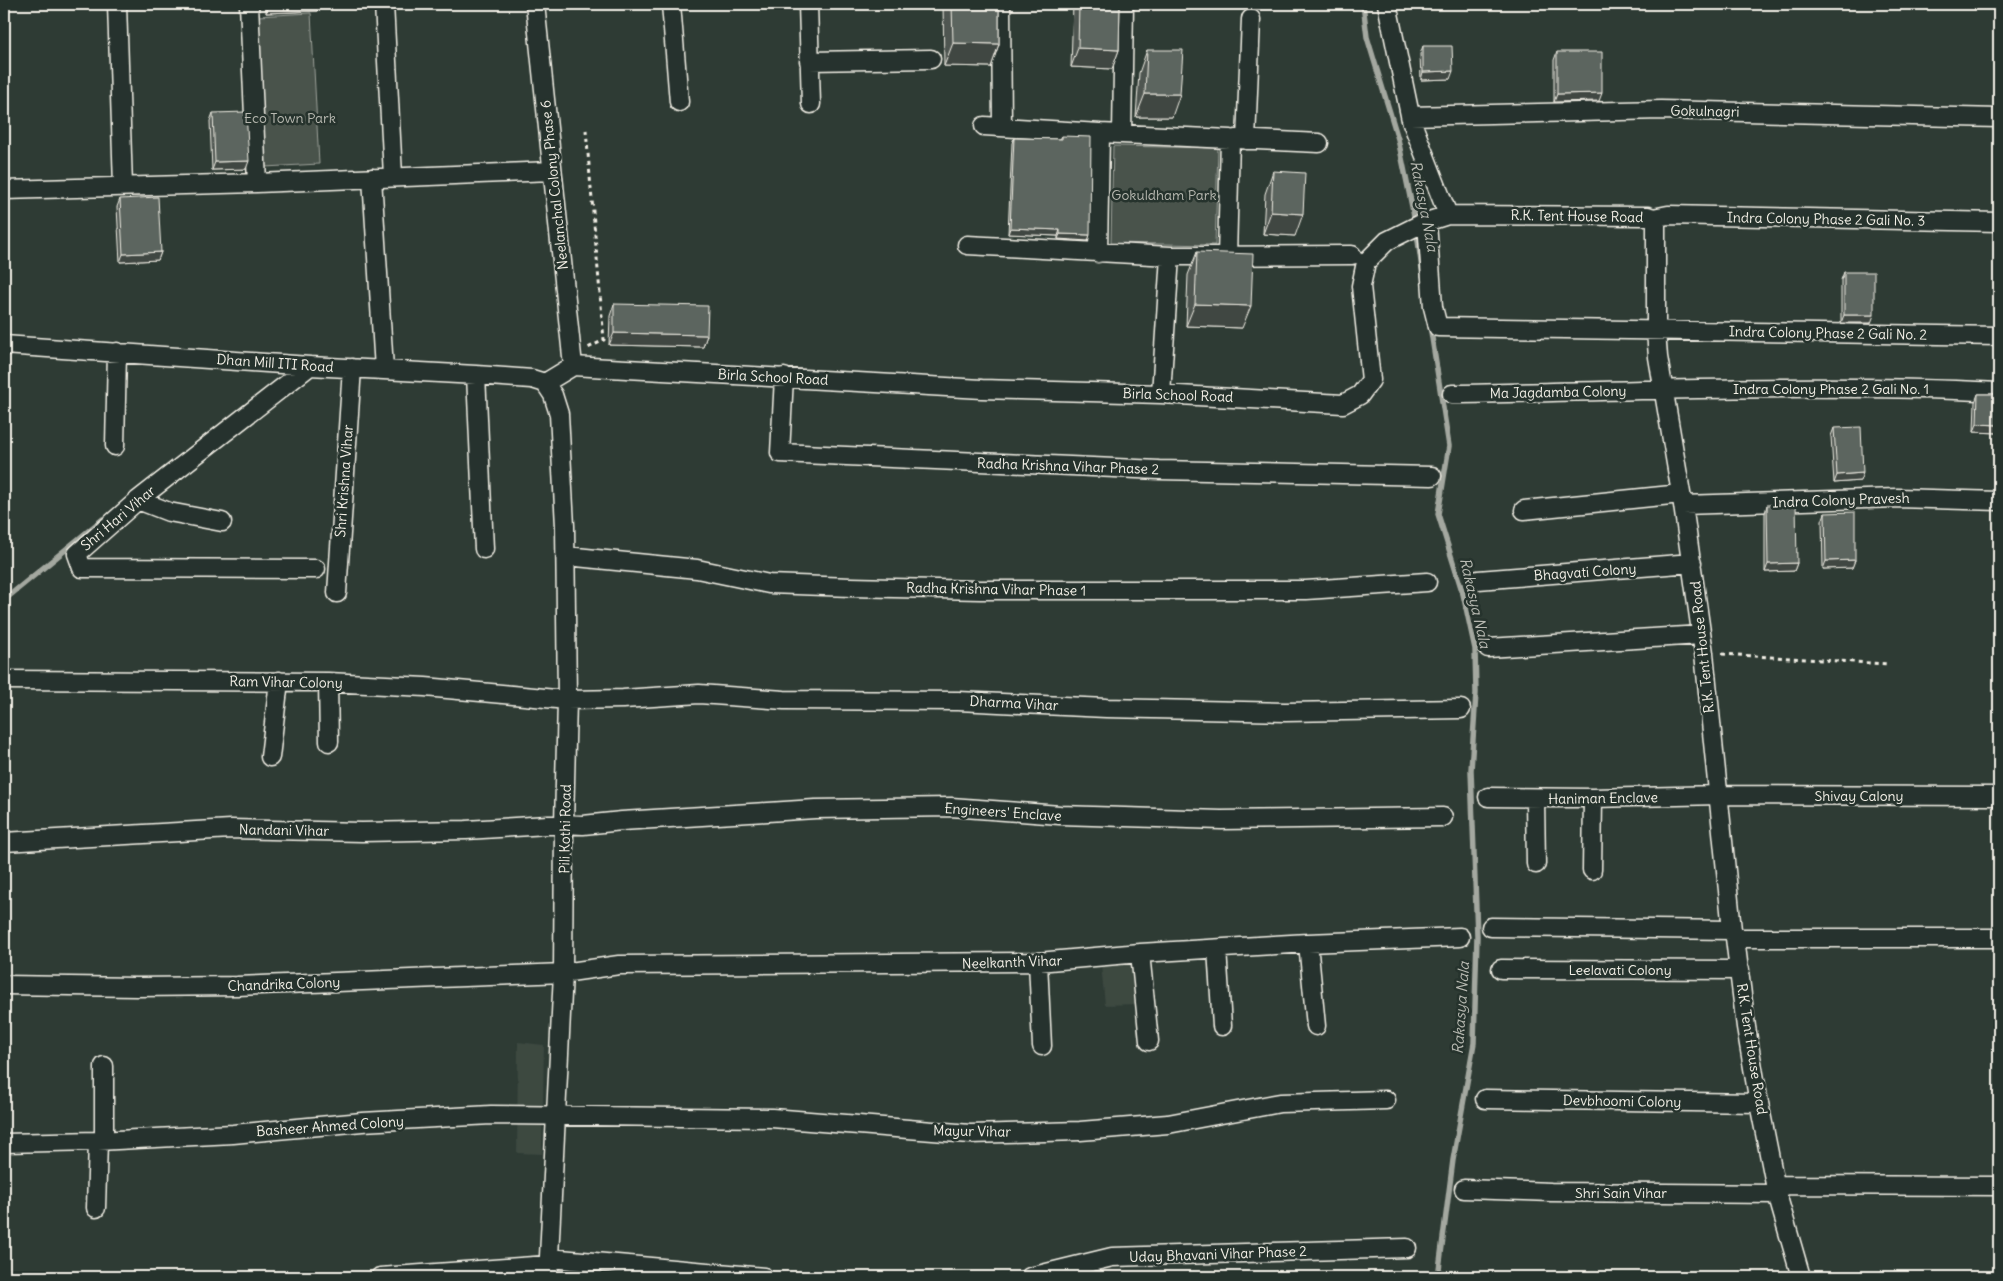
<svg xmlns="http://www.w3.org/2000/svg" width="2003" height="1281" font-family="Delius,sans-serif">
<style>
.built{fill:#3c4841}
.green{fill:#48524c;stroke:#9ea29a}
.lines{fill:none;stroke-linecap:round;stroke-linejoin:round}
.stream{stroke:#a4a8a0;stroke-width:5.5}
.minor-casing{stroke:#f4f1e8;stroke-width:21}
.path{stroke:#f4f1e8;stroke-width:3;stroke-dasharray:4 4;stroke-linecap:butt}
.minor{stroke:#26332d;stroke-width:18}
.wall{fill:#4f5751;stroke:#f4f1e8}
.shaded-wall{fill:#404742;stroke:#f4f1e8}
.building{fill:#5c655e;stroke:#f4f1e8}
.labels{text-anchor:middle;stroke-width:5;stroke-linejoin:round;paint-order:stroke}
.street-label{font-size:14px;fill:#f4f1e8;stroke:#26332d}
.park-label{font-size:14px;fill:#b8b9b1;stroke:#26332d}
.water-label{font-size:15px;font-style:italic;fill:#b8bab2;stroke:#26332d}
</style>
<rect width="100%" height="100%" fill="#2e3b34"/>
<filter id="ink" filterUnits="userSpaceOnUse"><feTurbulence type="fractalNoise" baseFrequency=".02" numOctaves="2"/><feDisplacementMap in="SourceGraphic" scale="10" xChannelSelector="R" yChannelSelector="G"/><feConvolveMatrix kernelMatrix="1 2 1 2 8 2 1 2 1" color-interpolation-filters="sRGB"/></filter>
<g filter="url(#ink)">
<path class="built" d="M1136 963 1140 1004 1105 1005 1101 965Z
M518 1042 544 1045 542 1154 517 1153Z"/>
<path class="green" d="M311 13 319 164 265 167 258 16Z
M1113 146 1218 148 1215 245 1111 243Z"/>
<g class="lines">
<path class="stream" d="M1363 4 1367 37 1398 139 1416 226 1423 276
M1430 325 1449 446 1438 514 1463 594 1475 649 1476 693 1471 770 1477 936 1474 1043 1453 1160 1438 1277
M4 600 103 519"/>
<defs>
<path id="minor" d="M117 4 123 186
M249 4 257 183
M384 4 393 176
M535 4 573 366
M671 4 679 102
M808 4 811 104
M1001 4 1002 127
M809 61 931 59
M1410 116 1661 110 1999 118
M984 126 1100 133
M1122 134 1124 4
M1235 139 1319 143
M1246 140 1251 19
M372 178 384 369
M4 190 257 183 552 171
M1448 215 1648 216 1653 218 1656 223V331L1658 357 1683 505 1704 653 1732 930 1735 938 1746 1027 1759 1103 1777 1194 1801 1277
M1653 218 1668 215 1999 222
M1427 222 1433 307 1438 327 1999 336
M967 245 1170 256 1161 394
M1098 253 1100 133 1230 139 1227 257
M1170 256 1352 255
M4 345 310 366 476 375 532 379 545 383
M310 366 138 500 77 554 82 568 316 569
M476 375 484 549
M784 377 780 453 1159 470 1432 476
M545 383 573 366 982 389 1161 394 1343 404 1360 395 1371 380 1361 286 1366 262 1387 241 1423 223 1448 215 1411 120 1387 4
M545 383 553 395 559 414 565 526 567 700 564 824 563 973 548 1277
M1452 394C1634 391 1817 383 1999 392
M115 446 117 352
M138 500 169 512 222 522
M1683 505 1897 498 1999 501
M1524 510 1681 494
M566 556 697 569 769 584 851 587 980 590H1306L1427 582
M1478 580 1692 563
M337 593 352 368
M1488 648 1701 635
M4 680 328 682 425 687 567 700 623 699 699 694 784 700 958 701 1106 708 1285 712 1461 709
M328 682 329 742
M270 757 279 681
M1488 797 1593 798 1719 795 1999 796
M1535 799 1536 864
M4 842 231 829 362 832 466 830 564 824 583 825 622 821 815 809 951 807 1060 815 1221 820 1443 817
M1592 870 1593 798
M1491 927 1732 930
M1735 938H1999
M1308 943 1316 1026
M1217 949 1222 1026
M1140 953 1149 1041
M1038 962 1042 1046
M1501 969 1740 970
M4 985 136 987 237 986 563 973 619 965 1038 962 1140 953 1308 943 1460 937
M104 1066V1141
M1485 1099 1759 1103
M4 1143 98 1141 233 1134 362 1122 491 1115 772 1118 970 1134 1080 1131 1168 1124 1280 1103 1386 1100
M1775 1185 1999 1186
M1464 1189 1551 1192 1777 1194
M96 1208 98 1141
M549 1258 764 1277
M380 1277 548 1265
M1030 1277 1112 1257 1407 1248"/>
</defs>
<use href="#minor" class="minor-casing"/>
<path class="path" d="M586 130 604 340 588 348
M1722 654 1888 664"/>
<use href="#minor" class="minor"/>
</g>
<path class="wall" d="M266 4H320L317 11 266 13Z
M943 4H999V44L991 67 944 66Z
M1073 4H1120L1119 50 1112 69 1071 67Z
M1423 46 1450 79 1421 80 1420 54Z
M1147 50 1172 117H1136L1139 73Z
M1557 52 1599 101 1554 102V60Z
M213 113 246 169 212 170 210 121Z
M1062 136 1088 241 1058 239V236L1008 234 1012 143 1014 138 1060 139Z
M1273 171 1295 236 1263 234 1265 194Z
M120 199 161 252 158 260 120 262 117 207Z
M1197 252 1242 328 1186 326 1188 275Z
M1844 272 1871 323H1841V280Z
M614 304 707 335 703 347 609 345 610 316Z
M1978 394H1999V433L1974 432 1975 402Z
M1834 428 1860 481 1834 483 1831 436Z
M1767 505 1797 563 1794 571 1765 572V513Z
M1825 513 1855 560 1852 568 1823 569 1822 521Z"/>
<path class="shaded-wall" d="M304 4H320L317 11 266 13 269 5Z
M953 43 999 44 991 67 944 66Z
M1078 48 1119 50 1112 69 1071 67Z
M1453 71 1450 79 1421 80 1423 72Z
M1602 93 1599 101 1554 102 1557 94Z
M1145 94H1180L1172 117H1136Z
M249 161 246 169 212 170 215 162Z
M1271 212 1303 214 1295 236 1263 234Z
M1010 228 1060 230 1058 236 1008 234Z
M1060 234 1090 235 1088 241 1058 239Z
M161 252 158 260 120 262 123 254Z
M1195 304 1251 306 1242 328 1186 326Z
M1844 315H1874L1871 323H1841Z
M614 333 707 335 703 347 609 345Z
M1977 424 1999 425V433L1974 432Z
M1863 473 1860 481 1834 483 1837 475Z
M1855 560 1852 568 1823 569 1826 561Z
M1797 563 1794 571 1765 572 1768 564Z"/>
<path class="building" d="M269 4H304L269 5Z
M952 4H999V44L953 43Z
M1079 4H1120L1119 50 1078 48Z
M1423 46H1452L1453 71 1423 72Z
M1147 50H1183L1180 94H1145Z
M1557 52H1602V93L1557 94Z
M246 112 249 161 215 162 213 113Z
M1062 136 1091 137 1090 235 1060 234V230L1010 228 1014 138 1062 139Z
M1273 171 1305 173 1303 214 1271 212Z
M158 197 161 252 123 254 120 199Z
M1197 252 1253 254 1251 306 1195 304Z
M1844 272H1874V315H1844Z
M614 304 708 306 707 335 614 333Z
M1978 394H1999V425L1977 424Z
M1861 427 1863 473 1837 475 1834 428Z
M1796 504 1797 563 1768 564 1767 505Z
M1855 512V560L1826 561 1825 513Z"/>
</g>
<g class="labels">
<g class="street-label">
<text transform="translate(1705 111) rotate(1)" y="5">Gokulnagri</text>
<text transform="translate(554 185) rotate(-96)" y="5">Neelanchal Colony Phase 6</text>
<text transform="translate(1577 216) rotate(1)" y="5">R.K. Tent House Road</text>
<text transform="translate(1826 219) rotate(1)" y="5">Indra Colony Phase 2 Gali No. 3</text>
<text transform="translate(1828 333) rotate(1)" y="5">Indra Colony Phase 2 Gali No. 2</text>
<text transform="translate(275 363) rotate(4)" y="5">Dhan Mill ITI Road</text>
<text transform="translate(773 377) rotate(3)" y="5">Birla School Road</text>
<text x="1831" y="394">Indra Colony Phase 2 Gali No. 1</text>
<text transform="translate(1558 392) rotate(-1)" y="5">Ma Jagdamba Colony</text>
<text transform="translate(1178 395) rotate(2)" y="5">Birla School Road</text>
<text transform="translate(1068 466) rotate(2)" y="5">Radha Krishna Vihar Phase 2</text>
<text transform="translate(344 481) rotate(-86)" y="5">Shri Krishna Vihar</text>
<text transform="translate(1841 500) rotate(-2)" y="5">Indra Colony Pravesh</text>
<text transform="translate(118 518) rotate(-40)" y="5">Shri Hari Vihar</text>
<text transform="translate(1585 572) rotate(-4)" y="5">Bhagvati Colony</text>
<text transform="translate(996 589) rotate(1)" y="5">Radha Krishna Vihar Phase 1</text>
<text transform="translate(1702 647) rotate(-96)" y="5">R.K. Tent House Road</text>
<text transform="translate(286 682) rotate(1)" y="5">Ram Vihar Colony</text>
<text transform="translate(1014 703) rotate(3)" y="5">Dharma Vihar</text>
<text x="1859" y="801">Shivay Calony</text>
<text transform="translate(1603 798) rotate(-1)" y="5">Haniman Enclave</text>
<text transform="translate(1003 812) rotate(4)" y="5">Engineers' Enclave</text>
<text transform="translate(565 829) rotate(-89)" y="5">Pili Kothi Road</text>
<text transform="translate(284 830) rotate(1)" y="5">Nandani Vihar</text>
<text transform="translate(1012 962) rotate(-2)" y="5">Neelkanth Vihar</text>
<text x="1620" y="975">Leelavati Colony</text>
<text transform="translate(284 984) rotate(-2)" y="5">Chandrika Colony</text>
<text transform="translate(1752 1049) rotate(81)" y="5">R.K. Tent House Road</text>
<text transform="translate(1622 1101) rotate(1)" y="5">Devbhoomi Colony</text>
<text transform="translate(330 1126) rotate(-4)" y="5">Basheer Ahmed Colony</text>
<text transform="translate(972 1131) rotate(1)" y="5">Mayur Vihar</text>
<text x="1621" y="1198">Shri Sain Vihar</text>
<text transform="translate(1218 1254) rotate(-2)" y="5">Uday Bhavani Vihar Phase 2</text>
</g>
<g class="park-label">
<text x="290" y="123">Eco Town Park</text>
<text x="1164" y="200">Gokuldham Park</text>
</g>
<g class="water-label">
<text transform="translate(1424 206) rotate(79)" y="5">Rakasya Nala</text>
<text transform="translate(1475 603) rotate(77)" y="5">Rakasya Nala</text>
<text transform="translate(1461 1008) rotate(-86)" y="5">Rakasya Nala</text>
</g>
</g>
<rect width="2003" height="1281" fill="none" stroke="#26332d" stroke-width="20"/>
<rect x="10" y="10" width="1983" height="1261" fill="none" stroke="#f4f1e8" stroke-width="2" filter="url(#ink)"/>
</svg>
